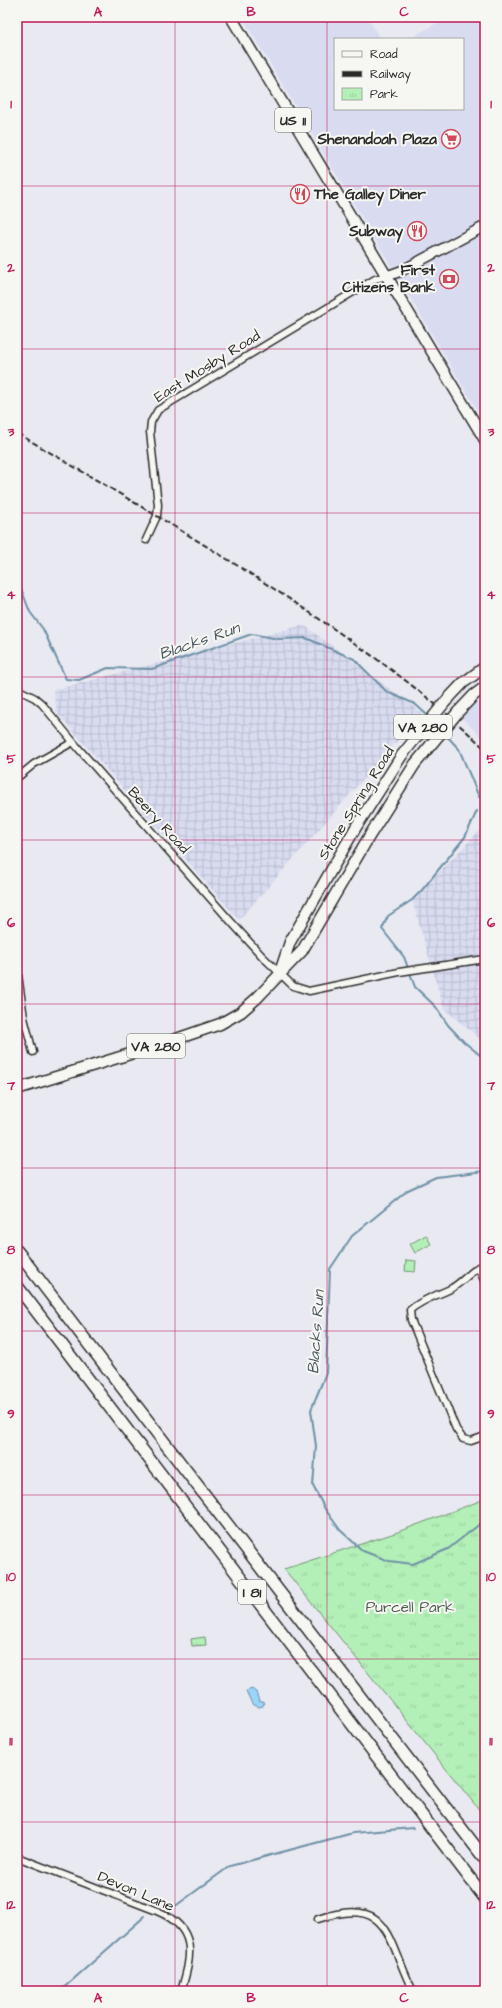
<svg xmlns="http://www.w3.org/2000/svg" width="502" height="2008" font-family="'Architects Daughter',sans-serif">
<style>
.built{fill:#d9dcf0}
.industrial{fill:url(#industrial-grid)}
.park{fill:url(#park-tufts);stroke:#6f8e71}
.pitch{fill:#b3f0b7;stroke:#6f8e71}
.water{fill:#9ad4fa;stroke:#6e90a7}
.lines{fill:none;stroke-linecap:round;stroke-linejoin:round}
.stream{stroke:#6e90a7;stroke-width:2}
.minor-casing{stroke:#2b2b2b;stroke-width:9}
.secondary-casing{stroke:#2b2b2b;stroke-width:12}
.primary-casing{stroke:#2b2b2b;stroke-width:13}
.motorway-casing{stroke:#2b2b2b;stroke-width:14}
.minor{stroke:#f6f6f2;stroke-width:6}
.secondary{stroke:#f6f6f2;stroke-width:9}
.primary{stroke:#f6f6f2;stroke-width:10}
.motorway{stroke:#f6f6f2;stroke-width:11}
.rail{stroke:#2b2b2b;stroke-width:2;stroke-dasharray:6 3;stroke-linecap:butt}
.primary-bridge-casing{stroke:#2b2b2b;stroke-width:13;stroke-linecap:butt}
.primary-bridge{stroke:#f6f6f2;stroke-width:10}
.grid{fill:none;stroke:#c2185b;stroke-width:1;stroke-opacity:0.55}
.labels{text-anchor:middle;stroke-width:4;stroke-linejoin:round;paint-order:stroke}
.shield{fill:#f6f6f2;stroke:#686867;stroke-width:1}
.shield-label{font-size:14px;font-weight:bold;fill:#2b2b2b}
.poi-label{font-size:15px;font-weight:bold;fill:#2b2b2b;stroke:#f6f6f2;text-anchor:end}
.street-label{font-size:15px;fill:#2b2b2b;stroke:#f6f6f2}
.park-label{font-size:15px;fill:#4d5c4e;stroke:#f6f6f2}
.water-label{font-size:16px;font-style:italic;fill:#47555f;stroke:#f6f6f2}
.neatline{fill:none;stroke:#c2185b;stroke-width:1.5}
.grid-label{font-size:13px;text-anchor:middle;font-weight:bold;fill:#c2185b}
</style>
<defs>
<pattern id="industrial-grid" width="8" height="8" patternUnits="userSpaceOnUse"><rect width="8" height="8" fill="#d9dcf0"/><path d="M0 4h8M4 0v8" fill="none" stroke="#babdce"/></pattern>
<pattern id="park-tufts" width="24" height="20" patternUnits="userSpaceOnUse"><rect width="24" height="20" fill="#b3f0b7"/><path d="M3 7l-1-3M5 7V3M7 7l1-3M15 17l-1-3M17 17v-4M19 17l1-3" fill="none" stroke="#9ace9e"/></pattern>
</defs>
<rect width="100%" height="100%" fill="#e9eaf1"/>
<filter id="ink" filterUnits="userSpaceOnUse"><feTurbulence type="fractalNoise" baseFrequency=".025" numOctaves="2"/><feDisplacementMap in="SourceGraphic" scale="8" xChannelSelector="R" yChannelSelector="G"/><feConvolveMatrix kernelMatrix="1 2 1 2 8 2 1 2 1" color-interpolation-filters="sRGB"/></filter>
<g filter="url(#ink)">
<path class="built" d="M242 17H367L381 39H335V109H463V39H409L447 17H485V423Z
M485 698V741L458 714Z"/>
<path class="industrial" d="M304 625 422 713 239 920 57 713 53 690Z
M485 825V1043L444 1009 412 900Z"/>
<path class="park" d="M485 1499V1817L284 1569 395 1533Z
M205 1637 206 1645 192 1646 191 1639Z"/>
<path class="pitch" d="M426 1235 431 1244 415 1253 410 1244Z
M406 1260 416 1261 415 1272 405 1271Z"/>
<path class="water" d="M252 1689 256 1692 259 1701 264 1703 263 1706 259 1707 252 1704 246 1691Z"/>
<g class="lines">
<path class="stream" d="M17 578 30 612 43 629 66 679 79 680 108 668 152 669 252 634 278 639 306 638 354 659 387 692 415 704 428 716
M433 721 441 729
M445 734 459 749 479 797
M477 811 465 837 422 890 412 900 388 916 382 929 404 957 415 987 436 1007 448 1025 464 1042 485 1059
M485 1171 436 1177 408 1190 352 1236 330 1269 326 1373 311 1410 316 1446 313 1486 325 1509 340 1530 363 1551 389 1561 413 1564 448 1549 485 1520
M174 1907 230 1866 353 1833 413 1828
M60 1991 145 1916"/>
<defs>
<path id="minor" d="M146 540 157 516 158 505 150 432 151 422 158 410 375 279 387 276
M17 689 35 698 42 704 79 749 225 915 262 956 293 986 309 991 399 972 485 959
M17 778 34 764 73 742
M17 967 24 1018 33 1052
M485 1264C472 1269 464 1281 452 1288 437 1296 424 1298 410 1310L411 1320 456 1429 463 1439 471 1441 485 1436
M478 1267 485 1282
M17 1857 157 1911C198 1928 192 1956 181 1991
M318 1919C392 1894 387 1941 413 1991"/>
<path id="secondary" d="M387 276 401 271 485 226"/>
<path id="primary" d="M231 17 485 440
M446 701 463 683 485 667
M458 712 474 695 485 687
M280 972 290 942 356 827 402 755
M17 1089 159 1045 220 1024 241 1012 257 998 302 951 370 835 415 764"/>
<path id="motorway" d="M17 1251 485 1859
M17 1286 485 1898"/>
</defs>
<use href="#minor" class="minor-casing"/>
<use href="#secondary" class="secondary-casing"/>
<use href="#primary" class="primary-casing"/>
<use href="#motorway" class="motorway-casing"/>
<use href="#minor" class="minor"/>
<use href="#secondary" class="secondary"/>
<use href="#primary" class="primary"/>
<use href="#motorway" class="motorway"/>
<path class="rail" d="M17 433C113 490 210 546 303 608 367 651 430 695 485 749"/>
<defs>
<path id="primary-bridge" d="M402 755 446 701
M415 764 458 712"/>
</defs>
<use href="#primary-bridge" class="primary-bridge-casing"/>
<use href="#primary-bridge" class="primary-bridge"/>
</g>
</g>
<path class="grid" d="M175 17V1991M327 17V1991M17 186H485M17 349H485M17 513H485M17 677H485M17 840H485M17 1004H485M17 1168H485M17 1331H485M17 1495H485M17 1659H485M17 1822H485"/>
<defs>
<symbol id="supermarket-ring" viewBox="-11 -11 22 22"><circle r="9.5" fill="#f6f6f2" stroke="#d1495b" stroke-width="1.5"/><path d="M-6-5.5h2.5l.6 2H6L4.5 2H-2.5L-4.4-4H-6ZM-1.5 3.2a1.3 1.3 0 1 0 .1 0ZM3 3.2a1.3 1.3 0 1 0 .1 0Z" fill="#d1495b"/></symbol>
<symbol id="restaurant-ring" viewBox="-11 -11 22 22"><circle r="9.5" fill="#f6f6f2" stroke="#d1495b" stroke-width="1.5"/><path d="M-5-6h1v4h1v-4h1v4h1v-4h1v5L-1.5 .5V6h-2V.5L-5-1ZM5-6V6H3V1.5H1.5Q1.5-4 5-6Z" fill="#d1495b"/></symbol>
<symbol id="bank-ring" viewBox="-11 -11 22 22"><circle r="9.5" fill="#f6f6f2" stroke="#d1495b" stroke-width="1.5"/><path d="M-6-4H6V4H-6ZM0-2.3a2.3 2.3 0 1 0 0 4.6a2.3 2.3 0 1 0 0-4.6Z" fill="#d1495b"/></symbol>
</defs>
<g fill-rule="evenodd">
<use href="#supermarket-ring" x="440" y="128" width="22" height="22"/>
<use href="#restaurant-ring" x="289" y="183" width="22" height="22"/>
<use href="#restaurant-ring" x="406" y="220" width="22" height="22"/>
<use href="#bank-ring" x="438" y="268" width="22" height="22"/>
</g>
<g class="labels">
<g class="shield">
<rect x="275" y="108" width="36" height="24" rx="3"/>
<rect x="394" y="715" width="58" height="24" rx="3"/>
<rect x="127" y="1034" width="58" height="24" rx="3"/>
<rect x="238" y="1580" width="28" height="24" rx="3"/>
</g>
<g class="shield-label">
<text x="293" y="125">US 11</text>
<text x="423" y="732">VA 280</text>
<text x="156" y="1051">VA 280</text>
<text x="252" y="1597">I 81</text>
</g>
<g class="poi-label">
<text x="437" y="144">Shenandoah Plaza</text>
<text x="314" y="199" text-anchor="start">The Galley Diner</text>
<text x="403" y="236">Subway</text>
<text x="435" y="275">First<tspan x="435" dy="17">Citizens Bank</tspan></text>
</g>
<g class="street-label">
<text transform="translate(207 366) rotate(-32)" y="5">East Mosby Road</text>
<text transform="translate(356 803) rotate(-58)" y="5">Stone Spring Road</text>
<text transform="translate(159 820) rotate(48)" y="5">Beery Road</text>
<text transform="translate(136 1891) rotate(23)" y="5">Devon Lane</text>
</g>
<g class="park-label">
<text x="410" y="1612">Purcell Park</text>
</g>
<g class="water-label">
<text transform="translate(199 640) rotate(-19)" y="6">Blacks Run</text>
<text transform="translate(315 1332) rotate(-86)" y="6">Blacks Run</text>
</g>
</g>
<rect width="502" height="2008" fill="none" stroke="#f6f6f2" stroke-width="44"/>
<rect x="334" y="38" width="130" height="72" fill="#f6f6f2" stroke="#a5a5a2"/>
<rect x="342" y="51" width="20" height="6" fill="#f6f6f2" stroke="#a5a5a2"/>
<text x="370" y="58" font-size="12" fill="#2b2b2b">Road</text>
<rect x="342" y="71" width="20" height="6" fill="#2b2b2b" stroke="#a5a5a2"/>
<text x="370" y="78" font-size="12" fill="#2b2b2b">Railway</text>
<rect x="342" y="88" width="20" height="12" fill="url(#park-tufts)" stroke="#a5a5a2"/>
<text x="370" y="98" font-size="12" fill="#2b2b2b">Park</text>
<rect x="22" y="22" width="458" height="1964" class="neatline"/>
<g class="grid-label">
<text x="98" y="16">A</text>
<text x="251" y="16">B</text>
<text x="404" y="16">C</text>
<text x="11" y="108">1</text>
<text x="491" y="108">1</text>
<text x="11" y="272">2</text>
<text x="491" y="272">2</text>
<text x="11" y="436">3</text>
<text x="491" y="436">3</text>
<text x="11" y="599">4</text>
<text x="491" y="599">4</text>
<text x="11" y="763">5</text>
<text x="491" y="763">5</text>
<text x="11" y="927">6</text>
<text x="491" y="927">6</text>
<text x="11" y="1090">7</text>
<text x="491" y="1090">7</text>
<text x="11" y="1254">8</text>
<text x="491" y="1254">8</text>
<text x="11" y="1418">9</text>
<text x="491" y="1418">9</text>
<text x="11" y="1581">10</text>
<text x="491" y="1581">10</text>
<text x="11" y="1745">11</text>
<text x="491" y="1745">11</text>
<text x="11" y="1909">12</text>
<text x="491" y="1909">12</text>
<text x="98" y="2002">A</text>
<text x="251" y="2002">B</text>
<text x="404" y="2002">C</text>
</g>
</svg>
